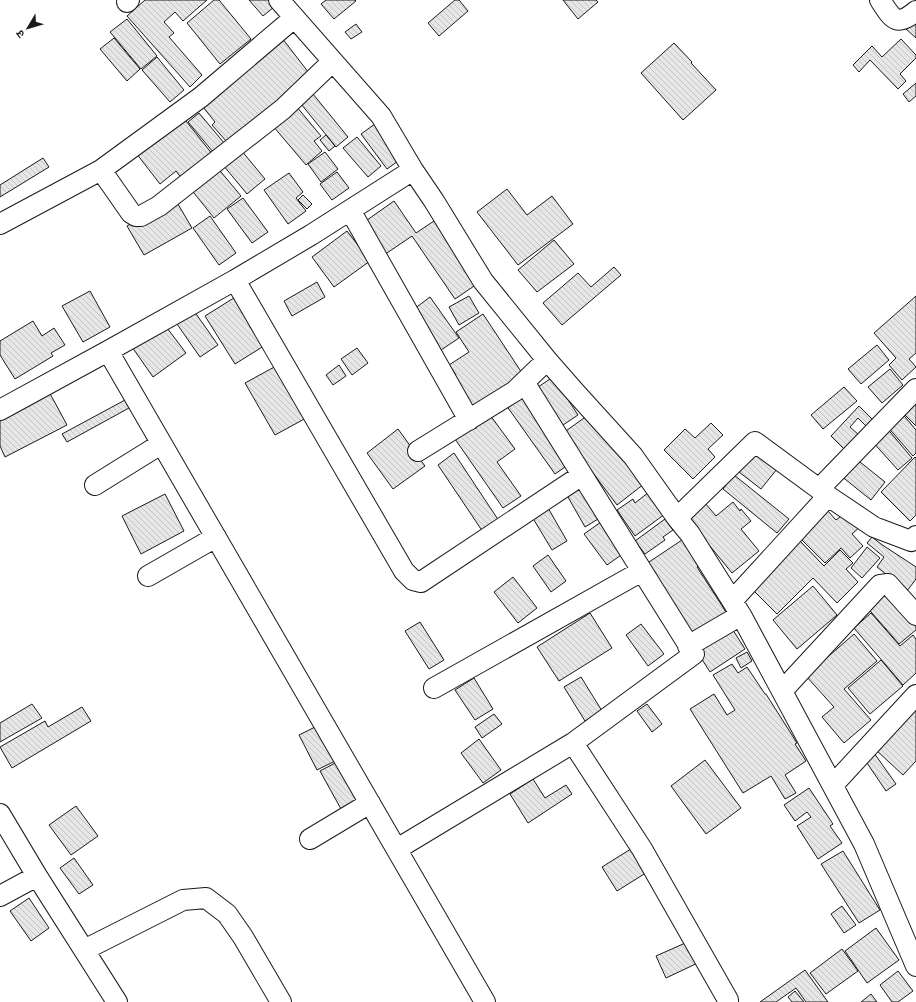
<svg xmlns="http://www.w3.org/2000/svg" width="916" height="1002" font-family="'Roboto Condensed','Noto Sans Devanagari',sans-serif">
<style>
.building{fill:url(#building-back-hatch);stroke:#1a1a1a}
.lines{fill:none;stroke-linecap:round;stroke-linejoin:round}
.minor-casing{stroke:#1a1a1a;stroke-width:22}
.minor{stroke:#fff;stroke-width:20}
</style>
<defs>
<pattern id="building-back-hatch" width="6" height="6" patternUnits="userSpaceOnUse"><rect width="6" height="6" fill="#e6e6e6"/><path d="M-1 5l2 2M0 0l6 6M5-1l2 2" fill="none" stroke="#c5c5c5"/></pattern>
</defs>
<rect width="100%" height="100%" fill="#fff"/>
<path class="building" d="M145 0H207L183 21 175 12 164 22 174 33 169 37 202 75 190 87 127 16Z
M214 0H219L251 39 220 64 187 23Z
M249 0H276L279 3 263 16Z
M326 0H355L356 1 334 19 321 4Z
M455 0H459L468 11 439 36 428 23Z
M563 0H596L598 2 578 19Z
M916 18V38L906 29Z
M127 19 157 56 141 69 110 32Z
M356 24 362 32 351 39 345 32Z
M114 38 140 69 127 81 100 49Z
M282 38 312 77 227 142 212 125 215 122 199 102Z
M901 39 916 55V58L900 74 906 81 898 89 870 60 859 72 853 65 872 46 882 57Z
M674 43 692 62 691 63 716 90 683 120 641 73Z
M157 57 184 90 170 102 142 70Z
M916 83V96L909 102 903 94Z
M313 94 348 137 336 147 301 104Z
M296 106 321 136 314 141 322 151 306 165 273 126Z
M199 113 225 144 214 153 188 122Z
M182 116 213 155 182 179 176 171 160 184 136 153Z
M379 121 405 156 387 169 361 134Z
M326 135 335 146 329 151 320 140Z
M357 137 381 166 368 177 343 148Z
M241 150 265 179 247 194 223 165Z
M325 152 338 169 321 182 308 164Z
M43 158 49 167 0 197V185Z
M216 166 241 196 214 218 190 188Z
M337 172 349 188 332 200 320 184Z
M289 173 303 192 296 198 306 211 288 224 264 190Z
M507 189 527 215 552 196 573 224 518 265 477 212Z
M303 195 312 204 307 209 298 200Z
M243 198 268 232 252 243 227 209Z
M175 199 192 228 144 255 127 226Z
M394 201 416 233 437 219 480 282 455 299 412 236 381 257 360 225Z
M210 216 236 253 219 265 193 228Z
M347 231 370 261 334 287 312 257Z
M554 240 574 264 537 292 518 270Z
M614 267 621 275 562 325 543 303 578 273 591 287Z
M317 282 325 297 292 316 284 301Z
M90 291 110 327 83 342 62 306Z
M237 296 267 344 235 364 205 316Z
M469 296 479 313 459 325 449 307Z
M916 296V353L909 359 916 367 902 380 889 365 896 358 874 333Z
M430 297 459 338 438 352 410 312Z
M194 311 218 345 200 357 177 324Z
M483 314 524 376 471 411 450 379 456 375 449 365 469 352 456 332Z
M33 321 42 336 54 328 65 345 51 353 53 356 15 379 0 355V341Z
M164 324 186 353 153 377 132 347Z
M877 345 889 360 861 384 848 369Z
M357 348 368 363 352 375 341 359Z
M278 365 308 417 275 435 245 383Z
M339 365 346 376 333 385 326 375Z
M890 369 903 385 882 403 868 387Z
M553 377 578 415 563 425 538 387Z
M844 387 857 401 823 429 811 415Z
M47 388 67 425 5 457 0 446V412Z
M523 393 572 462 555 474 506 405Z
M125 400 129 408 67 442 62 434Z
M916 401V426L903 413Z
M859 406 873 420 866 426 858 418 850 427 860 436 846 451 831 436Z
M901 412 916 430V453L913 456 886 425Z
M591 413 644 484 617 505 563 433Z
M490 415 515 449 497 462 521 496 503 508 455 439Z
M711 423 723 435 708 449 715 457 693 479 664 450 685 429 695 438Z
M885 426 912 458 898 470 870 439Z
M398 429 425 466 393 489 367 453Z
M755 451 777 469 761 489 739 472Z
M454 453 499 521 483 532 438 465Z
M915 457 916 458V515L910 521 881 492Z
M855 458 885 482 871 500 840 475Z
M734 475 789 519 777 533 723 489Z
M581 479 603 516 585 527 564 490Z
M649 492 665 514 635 536 617 510 633 499 635 503Z
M165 494 184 531 141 554 122 516Z
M733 502 740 511 741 509 751 521 741 529 759 551 732 573 687 518 705 503 716 516Z
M547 506 567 541 552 550 531 515Z
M827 510 836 520 845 513 862 525 852 534 863 546 850 558 841 548 825 563 801 539 814 527 812 525Z
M665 519 673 530 663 537 665 540 645 554 635 541Z
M601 522 624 553 607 565 584 534Z
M872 537 881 544 916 567V579L907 591 877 567 884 557 867 543Z
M682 540 699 566 697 567 726 612 691 634 643 566Z
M800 541 824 566 840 550 853 563 846 569 858 582 837 603 813 578 777 614 751 588Z
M867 547 880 558 862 578 851 568Z
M548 555 566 581 551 592 533 566Z
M513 577 537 608 518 623 494 592Z
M813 586 837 615 797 649 773 620Z
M888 586 916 619V630L899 644 865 605Z
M590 613 612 648 559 681 537 647Z
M871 613 900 646 913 635 916 639V673L903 685 854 628Z
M420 622 444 660 429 669 405 631Z
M641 624 664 654 648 666 626 635Z
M731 627 745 649 710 672 696 650Z
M854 634 877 661 844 689 871 720 844 743 822 717 834 707 806 676Z
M747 652 752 661 741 668 736 658Z
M881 660 903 686 870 714 848 688Z
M732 664 738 673 747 667 765 694H766L797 743 795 744 806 761 785 775 796 793 785 799 771 776 743 793 690 709 714 694 727 715 735 710 713 675Z
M581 677 602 711 585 721 564 687Z
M474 678 493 709 475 720 455 690Z
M32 704 42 718 0 742V723Z
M647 704 662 724 652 732 637 711Z
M82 707 91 721 12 768 0 747 45 721 48 727Z
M916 709V761L903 775 875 749Z
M494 714 502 724 482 738 475 727Z
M317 726 335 761 317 770 299 735Z
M479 739 501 770 483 783 461 753Z
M874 753 896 784 886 791 865 760Z
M705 760 741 808 706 834 671 786Z
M337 762 357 800 341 809 320 771Z
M533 779 545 798 566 785 572 794 528 823 510 794Z
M809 788 833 824 830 826 842 843 818 859 797 826 811 817 807 812 795 821 784 805Z
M76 806 98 836 71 855 49 825Z
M634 847 649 871 617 891 602 867Z
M843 851 880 910 859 923 821 864Z
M74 858 93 885 79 894 60 868Z
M29 898 49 928 31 941 10 911Z
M842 906 856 925 844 933 831 914Z
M876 928 899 960 867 983 845 951Z
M692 940 702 961 666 978 656 956Z
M842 949 858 971 826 994 810 973Z
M805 970 828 1002H806L796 988 776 1002H760Z
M898 971 913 991 898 1002H892L880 985Z
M795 991 804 1002H792L788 997Z
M871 994 877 1002H861Z"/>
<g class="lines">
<defs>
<path id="minor" d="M279 0 381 116 413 170 434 201 483 281 547 360 575 392 633 456 677 518 690 534 741 615 864 844 916 966
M880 0C892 18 896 28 916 11
M127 2 129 0
M101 170 131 213 136 216H141L159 206 283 109 332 62
M350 210 469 420
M0 224 101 170 201 97 294 18
M235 280 404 571 413 580 421 582 582 475
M108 351 485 1002
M0 410 108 351 235 280 311 235 413 170
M418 451 515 391 547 360
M95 485 161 444
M828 496 819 489 916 389
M677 518 755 442 819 489
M148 576 216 537
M732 601 828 496 874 527 911 541 916 536
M688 646 741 615
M434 688 642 571
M782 691 880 585 888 584 916 615
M573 743 642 849 728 1000V1002
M833 785 916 695
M0 814 37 876
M310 839 370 803
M397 849 573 743 694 654 524 382
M0 896 37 876 117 1002
M84 950 183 900 206 898 227 914 243 937 281 1002"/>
</defs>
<use href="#minor" class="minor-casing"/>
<use href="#minor" class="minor"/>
</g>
<g transform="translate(28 28) rotate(232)" stroke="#ffffff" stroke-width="3" paint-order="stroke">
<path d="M0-3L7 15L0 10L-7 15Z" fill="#1a1a1a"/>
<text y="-6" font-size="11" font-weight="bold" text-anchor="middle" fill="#1a1a1a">उ</text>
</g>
</svg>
